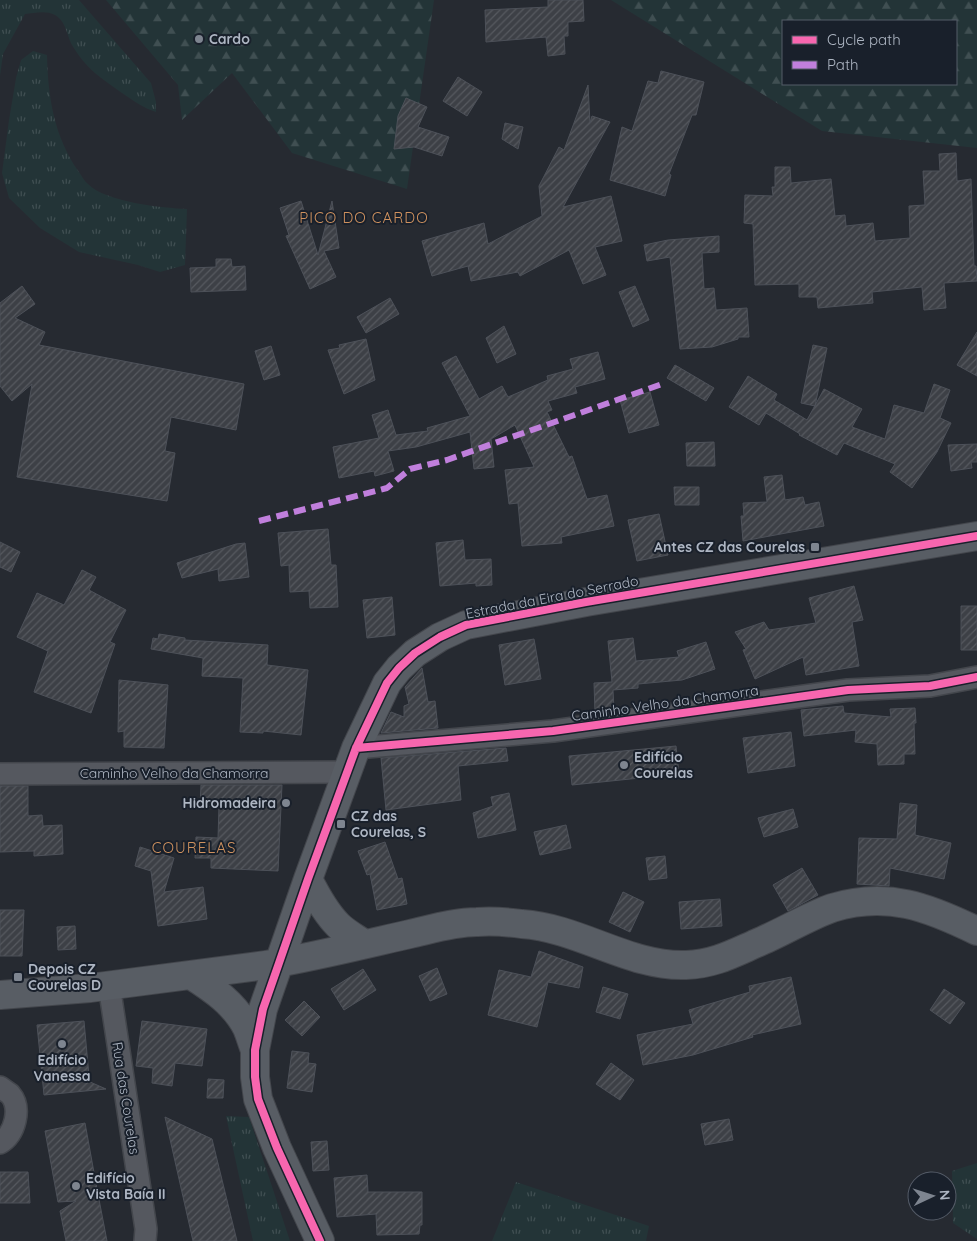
<svg xmlns="http://www.w3.org/2000/svg" width="977" height="1241" font-family="Quicksand,sans-serif">
<style>
.grass{fill:url(#grass-tufts)}
.forest{fill:url(#forest-firs);fill-rule:evenodd}
.building{fill:url(#building-hatch);stroke:#4d5159}
.lines{fill:none;stroke-linecap:round;stroke-linejoin:round}
.street-casing{stroke:#43464c;stroke-width:24}
.secondary-casing{stroke:#43464c;stroke-width:30}
.street{stroke:#55585f;stroke-width:21}
.secondary{stroke:#585d64;stroke-width:28}
.quiet{stroke:#c07fdc;stroke-width:6;stroke-dasharray:12 6;stroke-linecap:butt}
.cycleway-casing{stroke:#19202b;stroke-width:11}
.cycleway{stroke:#f766af;stroke-width:8}
.poi-dot{fill:#7e8590;stroke:#19202b;stroke-width:2}
.labels{text-anchor:middle;stroke-width:4;stroke-linejoin:round;paint-order:stroke}
.poi-label{font-size:14px;font-weight:bold;fill:#aeb6c3;stroke:#19202b;text-anchor:start}
.street-label{font-size:14px;fill:#aeb6c3;stroke:#19202b}
.neighbourhood-label{font-size:15px;letter-spacing:1px;fill:#ce915e;stroke:#19202b}
</style>
<defs>
<pattern id="grass-tufts" width="24" height="20" patternUnits="userSpaceOnUse" patternTransform="scale(1.25)"><rect width="24" height="20" fill="#233437"/><path d="M3 7l-1-3M5 7V3M7 7l1-3M15 17l-1-3M17 17v-4M19 17l1-3" fill="none" stroke="#404f52"/></pattern>
<pattern id="forest-firs" width="22" height="20" patternUnits="userSpaceOnUse" patternTransform="scale(1.25)"><rect width="22" height="20" fill="#233437"/><path d="M5 1l3.5 6h-7zM16 11l3.5 6h-7z" fill="#404f52"/></pattern>
<pattern id="building-hatch" width="6" height="6" patternUnits="userSpaceOnUse" patternTransform="scale(1.25)"><rect width="6" height="6" fill="#3d4046"/><path d="M-1 1l2-2M0 6l6-6M5 7l2-2" fill="none" stroke="#56595f"/></pattern>
</defs>
<rect width="100%" height="100%" fill="#262a31"/>
<path class="grass" d="M0 0H79L151 83 156 102V112C143 108 134 101 122 93 101 78 86 69 72 45 67 36 66 21 55 15 46 10 34 13 25 14L3 54 0 76Z
M33 51 47 55C48 97 54 137 79 172 82 176 84 181 88 184 105 202 163 208 187 209L185 265 160 272 138 265 79 252 40 228 9 198 2 173 9 120 16 78 21 60Z
M226 1116 249 1117 290 1241H253Z
M977 1163V1239L953 1223 952 1171Z
M516 1182 649 1226 646 1241H492Z"/>
<path class="forest" d="M106 0H434L407 189 292 153 232 73 182 120 178 85Z
M611 0H977V148L822 131ZM783 21H956V84H783Z"/>
<path class="building" d="M548 0H583L584 21 568 22V36H564L565 54 548 56 546 37 486 42 485 10 548 7Z
M661 71 704 82 696 115H692L669 174 671 175 665 196 610 180 622 127 632 131 648 81 658 83Z
M458 77 482 92 467 116 443 101Z
M588 85 590 123 592 116 610 122 563 207 611 196 622 241 595 247 606 275 583 284 569 250 520 276 518 272 471 281 468 266 432 276 422 241 484 223 488 244 542 216 539 186 559 147 564 150Z
M406 98 427 107 418 127 449 137 442 156 414 147 394 149 398 116Z
M505 123 523 127 518 149 502 139Z
M956 153 957 181 971 179 974 266H976L977 281 944 283 946 308 924 310 922 287 872 292 873 303 818 308 817 297H799V284L755 285 753 224 744 223 745 195 773 196 772 187H775V167H790L791 183 831 179 835 216 845 215 846 226 873 223 875 241 910 238 909 206 925 205 923 171H940L939 154Z
M301 201 318 255 332 201 339 248 324 251 336 277 310 289 286 236 289 235 280 208Z
M719 236V252L702 253 704 289 714 288 716 310 747 308 749 337H738V339L712 347 680 349 670 257 647 261 644 245 668 240Z
M216 259H231L232 267 245 266 246 290 191 292 190 268 216 267Z
M22 286 35 304 15 318 45 332 39 345 244 384 236 430 171 417 165 451 175 453 167 501 17 477 32 384 12 401 0 386V303Z
M635 286 649 320 633 327 619 292Z
M390 298 399 314 366 333 357 317Z
M504 326 516 354 497 363 486 338Z
M977 332V376L957 365Z
M366 339 375 380 344 394 328 350 340 348 339 345Z
M813 345 827 348 815 406 801 403Z
M271 346 280 375 264 380 255 351Z
M598 352 605 379 575 387 577 393 548 401 552 410 547 412 569 457 572 456 587 499 607 495 614 526 561 537 562 543 522 546 518 503 509 504 505 470 534 467 515 425 491 439 494 467 474 469 470 432 416 447 388 451 394 471 375 476 374 471 339 478 333 447 379 438 372 415 388 410 396 435 428 431 427 428 470 416 442 363 456 356 479 399 502 386 508 397 548 380 547 376 573 369 570 359Z
M675 365 714 388 706 401 667 378Z
M748 376 777 394 774 400 807 420 824 389 862 409 852 427 885 439 894 405 924 413 934 384 950 390 940 418 951 423 937 452 912 488 890 472 895 464 844 443 837 455 799 435 800 434 766 413 759 425 729 407Z
M650 392 659 425 629 433 620 400Z
M714 442 715 466H687L686 443Z
M977 444V462H971L972 468 951 471 948 445Z
M782 475 785 500 803 497 805 505 819 502 824 526 743 541 741 516H744L743 503 767 502 764 477Z
M674 487H699V505H675Z
M659 514 668 555 637 561 628 520Z
M328 529 331 565H336L338 607 310 608 309 591 290 592 289 565 281 566 278 533Z
M463 540 465 560 491 559 492 585 476 586V583L440 586 436 543Z
M0 542 20 552 11 572 0 567Z
M245 543 249 577 219 581 218 569 182 578 177 563 236 544Z
M82 570 96 577 89 590 126 610 110 642 115 644 91 713 34 692 48 651 17 637 37 593 64 605Z
M854 586 863 620 852 622 859 666 806 675 803 657 755 679 743 650 746 649 735 632 764 622 769 630 816 623 809 598Z
M392 597 395 635 367 638 363 600Z
M961 606H977V650H961Z
M159 634 185 638V640L268 645 267 665 308 670 301 735 263 731V733L240 732 243 678 202 676 203 658 151 649 153 638 158 639Z
M633 638 636 661 679 657 677 651 706 642 715 669 682 680 638 684V688L613 690 614 710 595 713 594 683 612 682 608 641Z
M534 639 541 679 505 685 499 645Z
M422 668 428 702 435 701 438 728 381 733 391 712 404 717V706L409 704 405 687Z
M119 680 168 685 164 748 124 747V731L118 732Z
M843 706 844 713 891 717 890 709 915 708 916 723H914L915 754H904V764L878 765 877 744 855 742 856 730 804 736 801 710Z
M791 732 795 766 748 773 743 738Z
M676 746 679 774 572 785 569 756Z
M506 748 508 761 458 766 461 800 386 810 381 758Z
M201 785H282L278 871 211 868V858H195L196 837 218 838 219 807 200 806Z
M0 786H28V816L42 815 43 826 62 825 63 854 34 856V851L0 852Z
M509 793 516 830 478 838 473 813 493 806 491 797Z
M900 803 917 805 915 835 951 843 944 879 890 868 889 886 857 884 859 838 897 839Z
M793 809 798 827 764 837 758 818Z
M566 825 571 848 540 855 534 832Z
M385 842 398 879 402 878 407 904 377 910 370 874 367 875 358 851Z
M140 847 174 858 164 892 203 887 207 919 158 926 151 871 135 866Z
M665 856 667 878 649 880 646 858Z
M802 868 818 895 788 911 773 885Z
M623 892 644 902 630 932 609 922Z
M720 899 722 926 681 929 679 902Z
M0 910H24L22 956H0Z
M75 926 76 949 58 950 57 927Z
M539 951 583 967 579 988 548 982 537 1027 488 1015 499 970 531 977Z
M437 968 447 994 430 1001 419 976Z
M363 969 376 990 344 1010 331 989Z
M791 977 801 1024 752 1035 753 1037 693 1055 643 1065 637 1035 693 1024 689 1010 750 992 749 986Z
M603 987 628 994 620 1019 596 1012Z
M944 989 965 1003 950 1024 930 1010Z
M304 1001 320 1017 302 1036 285 1020Z
M84 1021 89 1076 72 1074 106 1089 44 1095 37 1025Z
M142 1021 207 1029 202 1066 175 1063 172 1086 152 1083 153 1068 136 1066Z
M292 1051 309 1053 308 1063 316 1064 312 1092 287 1088Z
M611 1063 634 1080 620 1100 596 1084Z
M208 1079 224 1080 223 1098H207Z
M165 1117 212 1139 237 1241H193Z
M729 1119 733 1140 705 1145 701 1124Z
M85 1123 97 1189 107 1241H66L60 1211 76 1201 58 1202 45 1131Z
M327 1141 329 1170 313 1171 311 1142Z
M0 1172H28L30 1203H0Z
M367 1175 368 1192H422V1225H420L419 1234 377 1235 376 1214 337 1217 334 1178Z"/>
<g class="lines">
<defs>
<path id="street" d="M356 748 553 731 848 690 930 686 977 677
M0 774 348 772
M109 985 146 1229 145 1241
M0 1087C3 1089 7 1092 10 1094 22 1108 15 1134 0 1143"/>
<path id="secondary" d="M308 879C316 895 325 912 338 925 346 933 356 938 364 944
M191 975C213 989 235 1004 247 1028 250 1035 252 1043 255 1050
M0 995 90 988 266 965C314 957 362 945 410 934 432 929 454 922 477 922 491 921 507 922 522 924 580 928 629 967 686 965 714 964 732 954 757 943 781 933 809 916 832 908 887 891 928 907 977 931
M320 1241 277 1148 258 1099 255 1077V1050L263 1009 279 963 308 879 356 748 387 683 399 668 415 653 440 637 466 625 586 602 977 536"/>
</defs>
<use href="#street" class="street-casing"/>
<use href="#secondary" class="secondary-casing"/>
<use href="#street" class="street"/>
<use href="#secondary" class="secondary"/>
<path class="quiet" d="M259 521 387 488 410 469 447 460 662 384"/>
<defs>
<path id="cycleway" d="M356 748 553 731 848 690 930 686 977 677
M320 1241 277 1148 258 1099 255 1077V1050L263 1009 279 963 308 879 356 748 387 683 399 668 415 653 440 637 466 625 586 602 977 536"/>
</defs>
<use href="#cycleway" class="cycleway-casing"/>
<use href="#cycleway" class="cycleway"/>
</g>
<g class="poi-dot">
<circle cx="199" cy="39" r="5"/>
<rect x="810" y="542" width="10" height="10" rx="2.5"/>
<circle cx="624" cy="765" r="5"/>
<circle cx="286" cy="803" r="5"/>
<rect x="336" y="819" width="10" height="10" rx="2.5"/>
<rect x="13" y="972" width="10" height="10" rx="2.5"/>
<circle cx="62" cy="1044" r="5"/>
<circle cx="76" cy="1186" r="5"/>
</g>
<g class="labels">
<g class="poi-label">
<text x="209" y="44">Cardo</text>
<text x="805" y="552" text-anchor="end">Antes CZ das Courelas</text>
<text x="634" y="762">Edifício<tspan x="634" dy="16">Courelas</tspan></text>
<text x="276" y="808" text-anchor="end">Hidromadeira</text>
<text x="351" y="821">CZ das<tspan x="351" dy="16">Courelas, S</tspan></text>
<text x="28" y="974">Depois CZ<tspan x="28" dy="16">Courelas D</tspan></text>
<text x="62" y="1065" text-anchor="middle">Edifício<tspan x="62" dy="16">Vanessa</tspan></text>
<text x="86" y="1183">Edifício<tspan x="86" dy="16">Vista Baía II</tspan></text>
</g>
<g class="street-label">
<text transform="translate(552 597) rotate(-11)" y="5">Estrada da Eira do Serrado</text>
<text transform="translate(665 703) rotate(-8)" y="5">Caminho Velho da Chamorra</text>
<text x="174" y="778">Caminho Velho da Chamorra</text>
<text transform="translate(126 1098) rotate(81)" y="5">Rua das Courelas</text>
</g>
<g class="neighbourhood-label">
<text x="364" y="223">PICO DO CARDO</text>
<text x="194" y="853">COURELAS</text>
</g>
</g>
<rect x="782" y="20" width="175" height="65" fill="#19202b" stroke="#555c68"/>
<rect x="792" y="36" width="25" height="8" fill="#f766af" stroke="#555c68"/>
<text x="827" y="45" font-size="15" fill="#aeb6c3">Cycle path</text>
<rect x="792" y="61" width="25" height="8" fill="#c07fdc" stroke="#555c68"/>
<text x="827" y="70" font-size="15" fill="#aeb6c3">Path</text>
<g transform="translate(932 1196) rotate(86)"><circle r="24" fill="#19202b" stroke="#555c68"/>
<path d="M0-4L9 19L0 12L-9 19Z" fill="#7e8590"/>
<text y="-8" font-size="14" font-weight="bold" text-anchor="middle" fill="#aeb6c3">N</text>
</g>
</svg>
